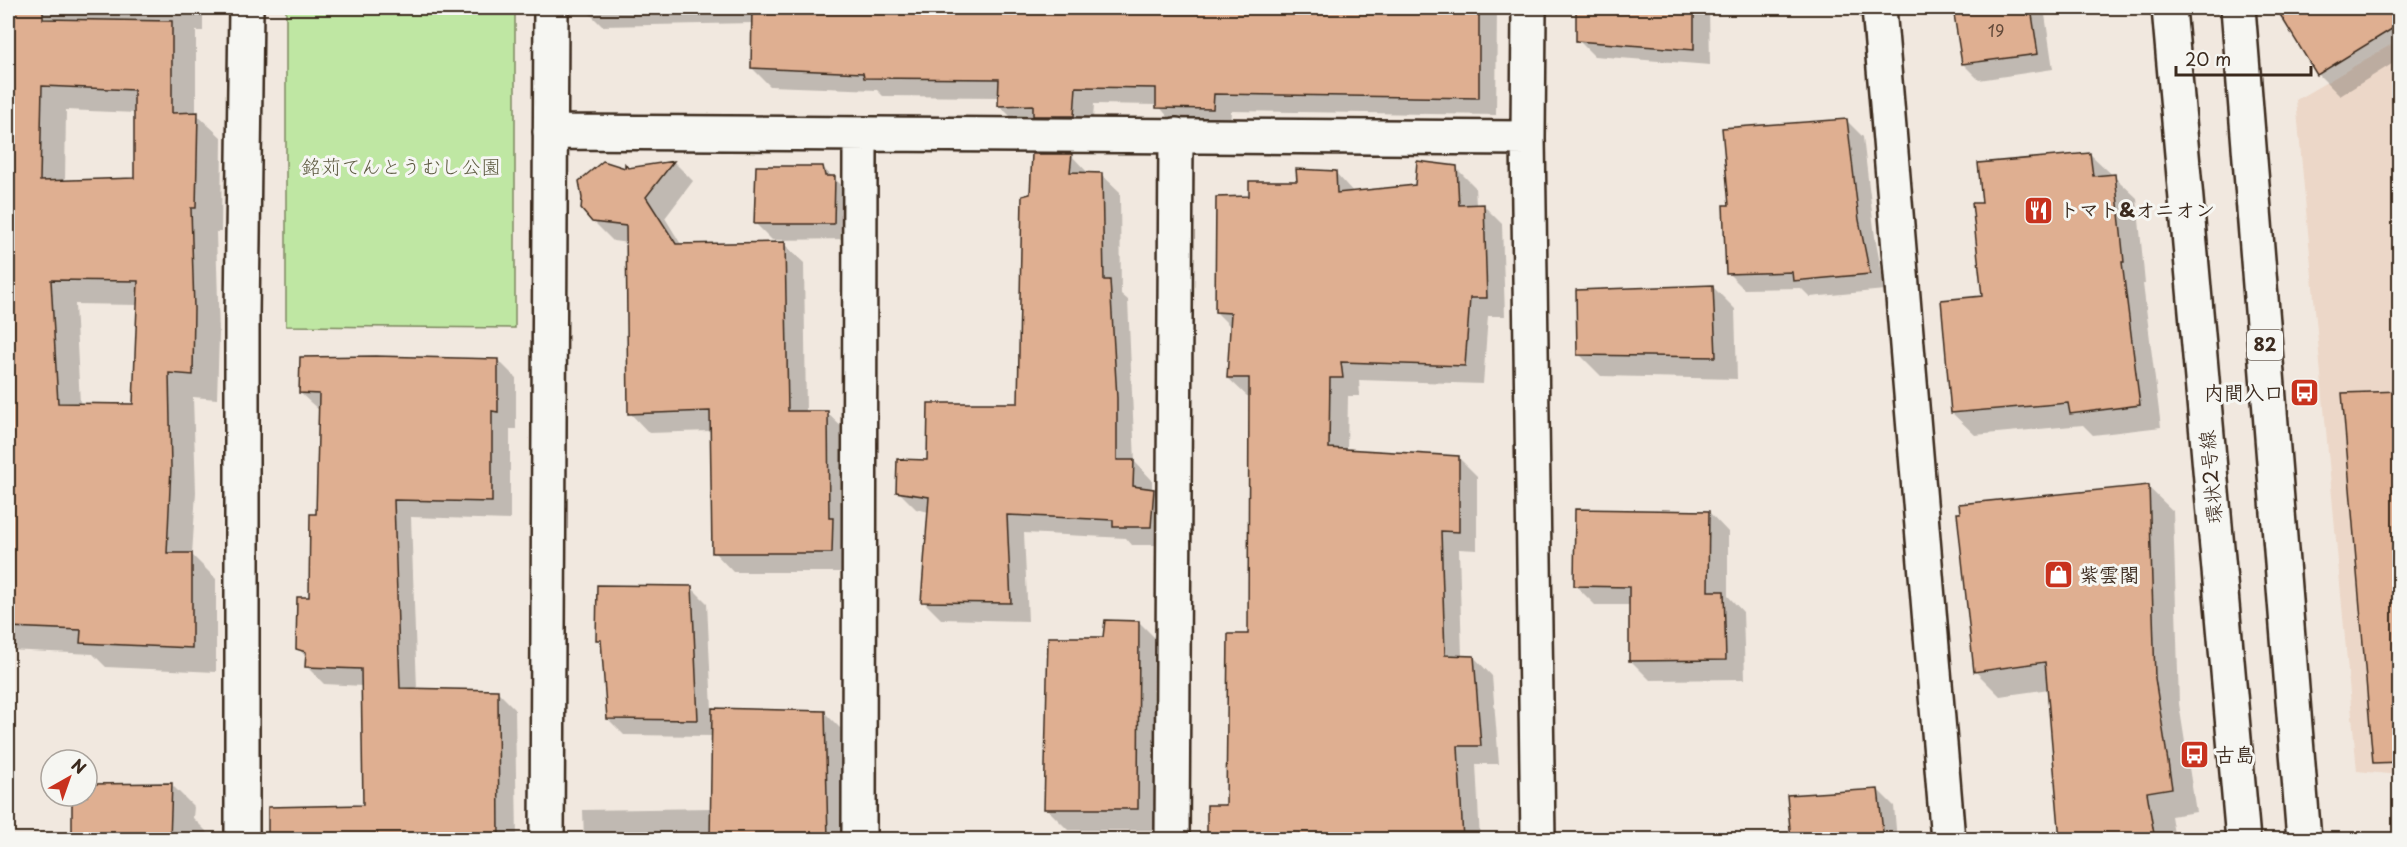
<svg xmlns="http://www.w3.org/2000/svg" width="2407" height="847" font-family="'Playpen Sans','Klee One',sans-serif">
<style>
.built{fill:#ecd7c8}
.green{fill:#bfe7a3;stroke:#7d8860;stroke-width:1.5}
.shadow{fill:#0003;fill-rule:evenodd}
.building{fill:#dfaf91;stroke:#3b2a1e;stroke-width:1.5;fill-rule:evenodd}
.lines{fill:none;stroke-linecap:round;stroke-linejoin:round}
.minor-casing{stroke:#3b2a1e;stroke-width:38}
.major-casing{stroke:#3b2a1e;stroke-width:38}
.minor{stroke:#f6f6f2;stroke-width:33}
.major{stroke:#f6f6f2;stroke-width:33}
.labels{text-anchor:middle;stroke-width:6;stroke-linejoin:round;paint-order:stroke}
.number-label{font-size:16px;fill:#644b3b}
.shield{fill:#f6f6f2;stroke:#73675e;stroke-width:1.5}
.shield-label{font-size:18px;font-weight:bold;fill:#3b2a1e}
.park-label{font-size:20px;fill:#5c593f;stroke:#f6f6f2}
.poi-label{font-size:20px;font-weight:bold;fill:#3b2a1e;stroke:#f6f6f2;text-anchor:start}
.street-label{font-size:20px;fill:#3b2a1e;stroke:#f6f6f2}
</style>
<rect width="100%" height="100%" fill="#f1e8df"/>
<filter id="ink" filterUnits="userSpaceOnUse"><feTurbulence type="fractalNoise" baseFrequency=".0167" numOctaves="2"/><feDisplacementMap in="SourceGraphic" scale="12" xChannelSelector="R" yChannelSelector="G"/><feConvolveMatrix kernelMatrix="1 2 1 2 8 2 1 2 1" color-interpolation-filters="sRGB"/></filter>
<g filter="url(#ink)">
<path class="built" d="M2399 40V775L2357 771 2296 100Z"/>
<path class="green" d="M286 8H515V328L286 326Z"/>
<path class="shadow" d="M8 8H203V31H196V114L222 138 221 232H216L219 335 217 399 193 397 196 492 192 555 216 579V672L106 667 93 654 8 650ZM66 110 136 113 135 180 65 182ZM75 304 138 305 135 405 80 404Z
M584 8H1497L1496 115 1231 111 1230 127 1175 125 1158 105 1094 104 1092 134 1017 123 999 105 1000 97 883 96 877 90 770 86 752 68 753 23 602 26Z
M1578 8H1709L1710 65 1594 56 1578 40Z
M1955 8H2044L2053 69 1979 80 1963 64Z
M2303 8H2400V59L2340 96 2318 74 2284 19Z
M1847 121 1863 137 1875 237 1885 290 1810 297 1801 288 1744 289 1728 273Z
M2090 154 2137 198 2145 284H2143L2161 427 2093 435 2083 425 1975 435 1952 413 1984 298 1983 204Z
M1071 155 1089 174H1101L1120 192 1121 294 1128 300 1135 462 1152 480V490L1171 508 1169 545H1132L1126 538 1024 533 1028 621 941 619 923 601 929 512 916 509 898 491 928 461 1020 404 1032 195Z
M674 162 693 181 665 218 682 246 784 244 804 263 806 412 827 413 847 432 851 572H733L714 552 711 431 649 433 630 413 628 243 613 241 593 221 629 170Z
M823 168 851 194 850 239 772 240 756 224Z
M1456 168 1475 187 1476 205H1483L1502 224 1505 316H1488L1483 384 1359 380 1360 396H1348L1347 450 1458 457 1477 476V550L1459 549 1462 657H1474L1492 676 1499 764H1476L1480 840H1208L1227 806 1250 635V396H1247L1228 378 1231 327 1216 312 1250 197 1335 172 1354 193 1416 186Z
M1713 287 1735 309 1737 379 1601 376 1579 354Z
M498 360 516 378V429H510V520L411 517 417 689 497 691 515 709 517 840H283L364 807 363 686 324 684 306 666 307 658 298 648 311 599 317 516 320 411 300 393Z
M2148 487 2173 511 2179 704 2196 812 2171 816 2175 840H2061L2049 689 2000 696 1976 672Z
M1709 512 1728 532V596L1743 612 1745 679 1650 680 1630 660 1631 605H1595L1575 585Z
M691 587 707 603 712 710 824 712 840 728 843 840H584L583 810 712 808 713 736 624 735 608 719 602 644 598 639Z
M1139 622 1161 644 1159 830H1068L1046 808 1104 639Z
M87 785H172L194 807 193 818 211 836 212 840H74L73 796H87Z
M1878 790 1894 806 1897 840H1793Z"/>
<path class="building" d="M8 8H43V19L172 21V113L198 112 196 208H191L194 309 193 375 169 373 171 467 167 553H192V648L80 643 81 630 8 627ZM42 86 134 90V178L40 181ZM51 280 138 281 133 404 58 403Z
M752 8 1479 9V98L1214 94 1213 109 1156 108V88L1076 87 1074 116H1033V105L998 106 999 79 864 78 863 73 751 68Z
M1576 8H1694V50L1576 41Z
M1953 8H2031L2038 54 1962 64Z
M2276 8H2400V24L2317 75Z
M1847 119 1859 220 1870 274 1793 281 1792 272 1726 274 1723 205H1729L1722 128Z
M2090 153 2093 176 2115 174 2124 262H2122L2140 405 2070 414 2068 403 1951 413 1941 300 1982 296 1972 203H1982L1978 163Z
M1032 154H1072L1070 172 1102 173 1104 280H1110L1117 398V460H1134L1133 486 1154 489 1151 527H1113V520L1007 515 1011 603 921 602 929 497 896 492 897 459 927 460 928 403H1018L1022 196 1030 194Z
M603 161 625 168V164L628 168 674 161 646 197 676 244 785 242 788 411H828L829 518H833L832 553H712L710 411 628 414 626 226 592 222 581 209 582 198 579 181Z
M1417 161 1457 166 1459 205 1484 204 1487 298H1470L1465 366 1341 362 1343 378H1330L1329 448 1459 456V532L1441 531 1445 655 1474 656 1481 746H1458L1463 840H1207V805H1226L1228 634H1248L1249 378H1227L1231 313 1215 312 1216 197 1249 196V181H1297L1296 169 1336 171 1337 193 1415 185Z
M756 166H823L825 176H835L834 224H754Z
M1713 285 1716 357 1577 355 1576 290Z
M375 356 498 359V412L492 411V502L394 500 400 688 498 690 499 840H268V807L363 805 361 669 305 667 306 652 296 649 297 597H309L310 514H316L319 394 299 393 300 357Z
M2400 391V762L2373 763 2342 393Z
M2149 485 2155 678 2172 788 2147 792 2155 840H2060L2045 662 1974 672 1957 513H1960L1959 504Z
M1575 509 1709 511 1708 591H1724L1726 660 1629 661V587L1574 586Z
M597 585 692 586 698 720 607 719 601 640H596Z
M1105 620 1139 621 1138 809H1044L1048 637H1103Z
M712 708 825 711 828 840H710Z
M172 783 170 840H72V796H87V784Z
M1878 789 1884 840H1791L1787 795Z"/>
<g class="lines">
<defs>
<path id="minor" d="M1529 8 1528 138 1538 840
M1879 8 1948 840
M550 132 1528 138
M242 840V315L246 8
M547 840 551 8
M859 840 860 134
M1172 840 1176 135"/>
<path id="major" d="M2169 8 2243 840
M2238 8 2304 840"/>
</defs>
<use href="#minor" class="minor-casing"/>
<use href="#major" class="major-casing"/>
<use href="#minor" class="minor"/>
<use href="#major" class="major"/>
</g>
</g>
<defs>
<symbol id="restaurant-square" viewBox="-11 -11 22 22"><rect x="-9" y="-9" width="18" height="18" rx="4" fill="#c8321e" stroke="#f6f6f2"/><path d="M-5-6h1v4h1v-4h1v4h1v-4h1v5L-1.5 .5V6h-2V.5L-5-1ZM5-6V6H3V1.5H1.5Q1.5-4 5-6Z" fill="#fff"/></symbol>
<symbol id="bus-square" viewBox="-11 -11 22 22"><rect x="-9" y="-9" width="18" height="18" rx="4" fill="#c8321e" stroke="#f6f6f2"/><path d="M-5-6H5V4H4V6H2V4H-2V6H-4V4H-5ZM-3.5-4V0h7V-4ZM-3.5 1.2v1.5H-2V1.2ZM2 1.2v1.5H3.5V1.2Z" fill="#fff"/></symbol>
<symbol id="shop-square" viewBox="-11 -11 22 22"><rect x="-9" y="-9" width="18" height="18" rx="4" fill="#c8321e" stroke="#f6f6f2"/><path d="M-5-2.5h2.3a2.7 3.5 0 0 1 5.4 0H5L5.5 6h-11ZM-1.5-2.5h3a1.5 2.3 0 0 0-3 0Z" fill="#fff"/></symbol>
</defs>
<g fill-rule="evenodd">
<use href="#restaurant-square" x="2022" y="194" width="33" height="33"/>
<use href="#bus-square" x="2288" y="376" width="33" height="33"/>
<use href="#shop-square" x="2042" y="558" width="33" height="33"/>
<use href="#bus-square" x="2178" y="738" width="33" height="33"/>
</g>
<g class="labels">
<g class="number-label">
<text x="1996" y="37">19</text>
</g>
<rect class="shield" x="2247" y="330" width="36" height="30" rx="4.5"/>
<g class="shield-label">
<text x="2265" y="351">82</text>
</g>
<g class="park-label">
<text x="401" y="174">銘苅てんとうむし公園</text>
</g>
<g class="poi-label">
<text x="2059" y="217">トマト&amp;オニオン</text>
<text x="2284" y="400" text-anchor="end">内間入口</text>
<text x="2079" y="582">紫雲閣</text>
<text x="2215" y="762">古島</text>
</g>
<g class="street-label">
<text transform="translate(2211 477) rotate(-95)" y="7">環状2号線</text>
</g>
</g>
<rect width="2407" height="847" fill="none" stroke="#f6f6f2" stroke-width="30"/>
<rect x="15" y="15" width="2377" height="817" fill="none" stroke="#3b2a1e" stroke-width="2" filter="url(#ink)"/>
<g transform="translate(69 778) rotate(40)"><circle r="28" fill="#f6f6f2" stroke="#aba49d" stroke-width="1.5"/>
<path d="M0-4.5L10 22L0 15L-10 22Z" fill="#c8321e"/>
<text y="-9" font-size="16" font-weight="bold" text-anchor="middle" fill="#3b2a1e">N</text>
</g>
<path d="M2176 66v9h135v-9" fill="none" stroke="#3b2a1e" stroke-width="3"/>
<text x="2185" y="66" font-size="18" fill="#3b2a1e" stroke="#f6f6f2" stroke-width="4.5" paint-order="stroke">20 m</text>
</svg>
